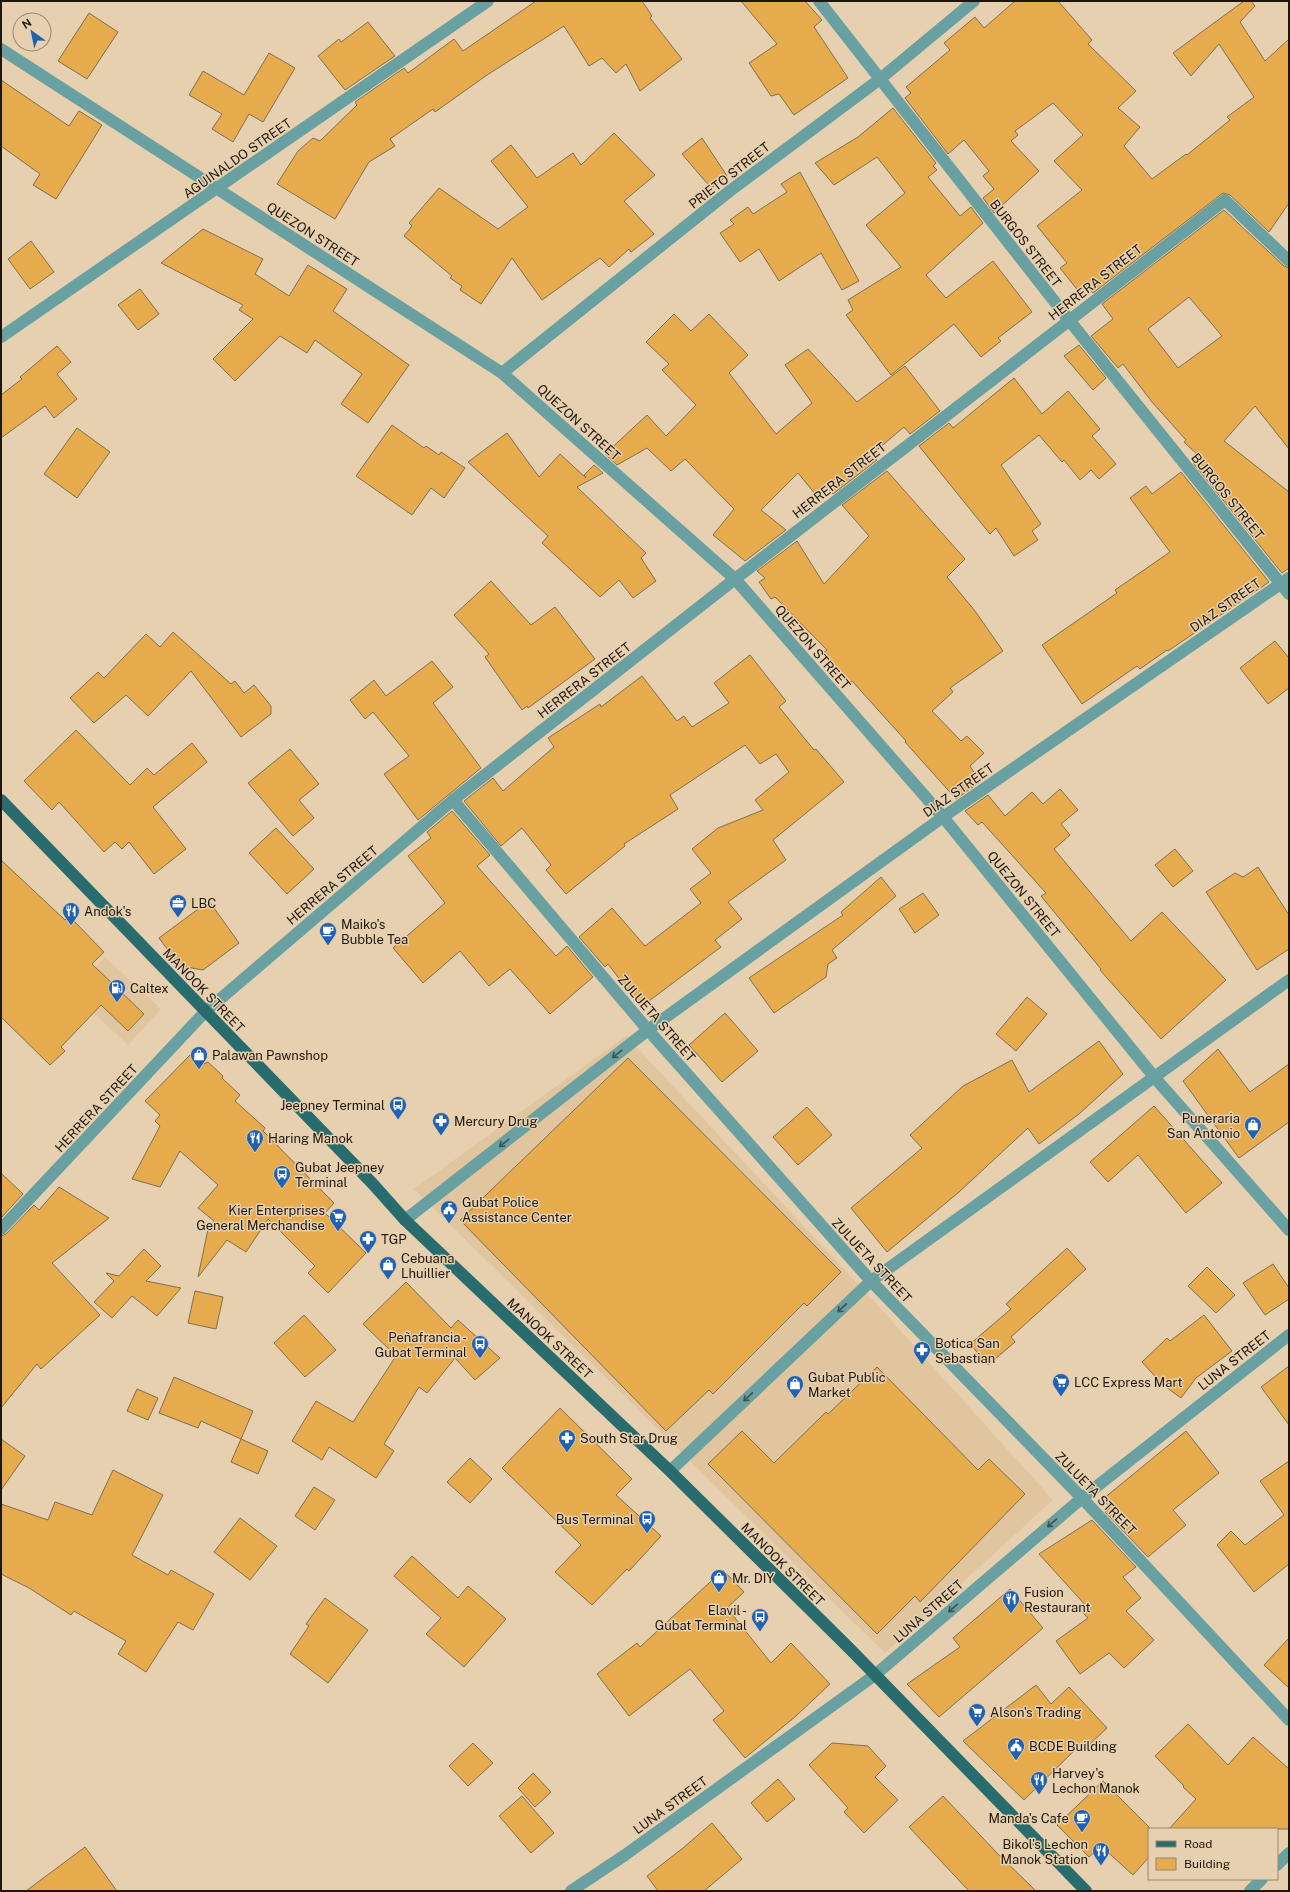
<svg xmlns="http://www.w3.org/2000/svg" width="1290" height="1892" font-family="'Public Sans',sans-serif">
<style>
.built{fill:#e0c59e}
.building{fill:#e6ab4c;stroke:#826e50;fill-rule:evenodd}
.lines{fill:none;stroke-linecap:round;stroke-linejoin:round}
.minor{stroke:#69a0a1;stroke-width:12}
.major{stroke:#296c6d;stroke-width:12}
.oneway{stroke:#40544e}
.labels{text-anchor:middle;stroke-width:3;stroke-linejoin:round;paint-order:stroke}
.street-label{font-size:13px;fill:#1e160a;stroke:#e7d0b0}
.poi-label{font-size:13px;fill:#1e160a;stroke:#e7d0b0;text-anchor:start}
</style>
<rect width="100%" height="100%" fill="#e7d0b0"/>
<path class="built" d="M105 957 161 1009 128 1045 72 993Z
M626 1036 872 1299 1053 1500 885 1653 414 1189Z"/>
<path class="building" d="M536 1H642L652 16 650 18 682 59 640 91 626 64 616 73 602 58 589 66 564 26 487 75 435 112 433 109 390 139 395 146 369 162 335 219 277 184 298 151 313 138 320 141 357 105 355 102 404 68 408 73 454 39 463 51Z
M741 1H805L822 20 814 27 848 78 794 115 779 94 771 96 749 63 777 44Z
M1015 1H1058L1092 40 1088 44 1136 91 1118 108 1140 127 1124 146 1152 179 1186 154 1187 155 1230 120 1227 117 1254 97 1219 44 1191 76 1173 53 1244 1H1251L1255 6 1240 22 1265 61 1289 39V203L1269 232 1230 195 1223 193 1093 293 1088 286 1080 293 1060 268 1067 263 1037 226 1082 190 1054 161 1083 135 1053 103 1015 131 1018 135 1011 141 1039 171 994 213 983 198 994 189 983 176 989 171 964 140 948 154 905 98 911 93 906 87 950 50 944 43 975 17 984 28Z
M89 13 118 32 87 79 58 61Z
M368 22 395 56 345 90 318 56 339 39 341 42Z
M269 53 295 68 263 122 249 114 233 142 212 129 222 114 189 95 203 71 244 95Z
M1 80 69 126 79 111 102 125 56 199 33 185 40 174 1 146Z
M893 108 936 163 933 166 937 170 928 177 960 216 971 207 983 223 926 275 946 298 993 261 1032 312 998 338 1001 341 981 357 954 324 891 375 846 315 853 310 848 300 901 267 866 225 905 193 877 157 834 185 815 163 858 137Z
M614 133 655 175 624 201 654 234 631 252 629 249 609 267 600 258 542 300 512 258 481 304 460 290 462 286 450 278 452 276 404 236 412 226 409 223 439 188 498 229 528 207 491 161 511 145 537 178 573 153 581 165Z
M702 138 727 176 711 188 682 154Z
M800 172 859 281 842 290 821 253 779 281 759 249 740 262 720 233 734 224 730 220 748 207 753 214 787 192 781 184Z
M1224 210 1284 266 1289 268V449L1255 406 1224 441 1289 492V568L1282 573 1193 463 1200 457 1184 442 1186 440 1152 402 1123 364 1118 368 1091 336 1113 319 1102 304ZM1189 297 1222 336 1178 368 1148 329Z
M203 229 263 259 255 274 289 296 308 265 347 289 333 311 409 365 368 423 341 404 362 374 315 340 307 353 280 336 235 381 213 359 253 319 239 310 243 305 161 263Z
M31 241 54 272 30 289 8 259Z
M140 289 159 314 138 330 118 305Z
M674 314 691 331 709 314 748 355 729 373 776 434 812 403 785 365 808 349 857 402 905 366 940 411 910 434 904 427 872 454 877 460 833 494 826 487 816 495 798 473 761 510 786 530 745 561 713 535 734 509 685 459 671 471 647 448 617 465 605 454 647 415 666 436 696 405 662 370 669 364 646 342Z
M1079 345 1106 378 1093 390 1064 356Z
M57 346 71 362 57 374 77 399 54 418 45 406 1 438V395L22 379 20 377Z
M1014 378 1042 414 1068 391 1100 429 1092 436 1116 464 1099 479 1091 470 1080 480 1064 460 1062 462 1039 435 1001 465 1041 524 1032 531 1038 540 1014 556 996 528 990 534 919 446 949 423 953 428Z
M392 425 424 448 426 446 439 455 441 452 465 468 444 498 431 488 412 515 356 476Z
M77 428 110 452 77 498 44 474Z
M507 433 539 477 560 454 586 478 584 475 594 465 603 473 577 487 646 553 641 558 656 581 633 598 619 580 600 597 542 543 548 536 468 462Z
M887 471 965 559 947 577 975 611 1003 651 950 688 953 692 932 711 961 741 967 736 984 753 970 766 980 782 956 799 905 742 906 741 852 681 850 682 823 653 827 650 775 597 771 599 759 582 765 578 757 571 797 541 824 584 869 536 842 505Z
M1181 472 1269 582 1168 651 1167 650 1140 669 1137 666 1082 704 1042 645 1117 593 1115 590 1170 552 1130 498 1146 486 1152 494Z
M491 581 531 625 555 607 595 659 528 708 527 706 522 710 485 657 489 654 454 615Z
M173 632 231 684 235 681 244 693 254 685 271 706V714L241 737 191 671 148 716 126 695 94 723 70 698 98 672 104 678 146 634 160 647Z
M1275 641 1289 658V688L1268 704 1240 668Z
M750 655 786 701 779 707 814 750 816 749 844 782 773 840 786 860 728 902 742 919 715 940 721 947 641 1007 608 964 605 967 579 937 612 908 645 946 701 903 690 889 711 873 692 849 718 828 763 810 755 800 789 772 776 754 760 764 745 745 670 795 678 809 624 844 625 846 566 894 546 870 551 865 522 828 501 846 464 801 493 778 503 791 554 747 548 738 600 704 601 707 642 676 677 721 684 716 692 727 729 703 714 683Z
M432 661 453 687 433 703 481 768 418 820 384 774 409 756 373 712 365 719 350 700 374 680 386 696Z
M76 730 130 785 147 768 154 775 192 743 207 762 153 807 186 849 154 874 129 842 122 849 115 842 104 852 59 802 52 810 24 781Z
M290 749 319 784 299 800 314 818 293 836 248 783Z
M1060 789 1078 810 1061 824 1070 835 1054 849 1131 941 1162 912 1226 980 1161 1039 1100 970 1101 969 1041 896 1046 893 982 822 978 825 965 811 988 795 1005 816 1032 792 1043 804Z
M452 811 490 855 477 866 556 956 567 946 593 977 550 1014 510 969 489 986 460 951 423 983 393 948 445 903 408 856 431 838 427 832Z
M276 828 314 869 287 894 249 853Z
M1175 849 1193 871 1173 887 1155 865Z
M1 860 65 920 69 916 104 952 92 964 144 1014 128 1031 101 1005 61 1047 65 1051 50 1065 1 1017Z
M1258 867 1289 915V949L1257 970 1206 892 1235 873 1243 877Z
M881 877 896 896 832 950 837 958 828 964 826 977 774 1013 749 978 843 915 841 912Z
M923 893 939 915 915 933 899 909Z
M209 901 239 943 203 970 180 966 159 938Z
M1027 997 1047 1014 1016 1051 996 1034Z
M725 1013 758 1051 722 1082 689 1045Z
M1099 1041 1123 1074 1079 1114 1039 1144 1028 1128 959 1192 887 1252 851 1208 922 1148 910 1135 963 1086 1012 1060 1029 1092Z
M1218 1049 1250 1092 1289 1064V1122L1239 1158 1183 1081Z
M190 1055 201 1065 208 1062 223 1076 222 1078 240 1095 235 1101 265 1128 263 1131 334 1203 325 1213 366 1253 328 1293 308 1273 315 1266 268 1219 246 1252 227 1240 198 1277 208 1229 214 1221 198 1208 218 1185 180 1151 160 1187 132 1179 160 1126 155 1121 160 1115 145 1101Z
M628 1058 841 1272 807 1306 804 1303 713 1394 709 1390 666 1431 460 1220Z
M1154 1106 1222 1183 1186 1213 1138 1155 1108 1182 1090 1162Z
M807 1107 832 1135 798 1165 773 1137Z
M1 1173 23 1194 1 1218Z
M59 1187 109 1218 52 1263 100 1315 41 1369 37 1364 1 1408V1236L6 1234 34 1205 39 1210Z
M1067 1248 1086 1269 1011 1337 1015 1342 988 1365 970 1344 1011 1309 1006 1304Z
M144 1249 161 1266 146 1281 181 1288 157 1316 132 1296 112 1318 94 1302 114 1281 106 1273 119 1276Z
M1273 1264 1289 1288V1299L1265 1315 1243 1283Z
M1207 1267 1235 1295 1216 1313 1188 1286Z
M406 1282 451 1328 458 1320 500 1358 475 1380 455 1358 427 1393 419 1387 384 1444 394 1451 376 1478 329 1447 322 1460 292 1441 316 1401 353 1422 396 1356 363 1324Z
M195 1291 223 1297 216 1329 188 1323Z
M304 1315 336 1350 305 1377 274 1343Z
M1204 1315 1232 1351 1196 1378 1181 1398 1162 1384 1142 1362 1167 1338 1170 1341Z
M1289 1366V1425L1261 1387Z
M877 1367 978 1470 989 1459 1025 1494 920 1602 915 1596 877 1634 708 1464 742 1431 774 1463 826 1412 828 1414Z
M174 1377 253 1411 241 1439 201 1421 198 1428 159 1413Z
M137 1389 158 1398 148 1420 127 1411Z
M560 1408 632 1479 616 1495 661 1536 629 1571 627 1569 592 1605 555 1572 581 1545 502 1468Z
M1186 1431 1219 1473 1173 1510 1186 1525 1148 1557 1105 1512 1110 1508 1103 1499Z
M1 1439 25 1456 1 1490Z
M241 1439 268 1451 258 1474 231 1462Z
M470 1458 492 1479 470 1503 447 1482Z
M1289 1461V1564L1254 1592 1217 1545 1231 1531 1245 1545 1284 1515 1260 1481Z
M113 1470 163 1495 132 1555 168 1575 171 1570 214 1594 193 1630 178 1622 146 1672 118 1654 126 1641 74 1611 71 1615 29 1588 1 1574V1504L48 1520 55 1502 92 1515Z
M314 1487 335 1500 315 1530 295 1516Z
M240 1518 277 1546 250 1580 214 1552Z
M1092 1520 1136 1567 1123 1577 1141 1598 1126 1611 1154 1640 1124 1668 1109 1653 1080 1674 1056 1641 1088 1618 1082 1612 1088 1608 1039 1554Z
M412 1556 458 1598 468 1586 506 1619 464 1667 426 1634 441 1618 394 1576Z
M723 1570 744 1592 727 1608 771 1663 791 1643 830 1684 796 1716 745 1758 713 1720 724 1711 690 1669 629 1716 597 1674 637 1643 640 1647Z
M1010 1589 1043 1628 939 1717 907 1684 960 1647 953 1638Z
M325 1598 368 1630 328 1683 290 1654 309 1626 306 1624Z
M1289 1638V1688L1264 1665Z
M1036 1685 1051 1704 1069 1687 1107 1728 1087 1747 1082 1743 1024 1800 963 1741Z
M1188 1724 1228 1765 1253 1737 1289 1769V1829H1169L1196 1799 1183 1787 1184 1786 1155 1756Z
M473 1743 493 1763 468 1786 449 1766Z
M832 1743 868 1746 886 1766 875 1777 898 1800 864 1833 844 1812 848 1808 809 1765Z
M533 1773 551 1792 535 1807 518 1788Z
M778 1779 795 1799 767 1822 751 1803Z
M1103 1781 1149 1827V1857L1133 1875 1101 1846 1089 1857 1057 1825Z
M522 1796 554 1833 531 1853 499 1816Z
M943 1796 997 1853 1036 1891H969L909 1827Z
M712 1823 742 1859 704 1891H658L647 1876 683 1848Z
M85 1847 117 1891H26Z"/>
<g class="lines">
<path class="minor" d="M819 1 1069 320 1289 594
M1 49 502 373 735 579 943 817 1155 1078 1289 1230
M1 337 488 1
M502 373 731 190 880 79 974 1
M453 800 648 1030 871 1281 1082 1498 1289 1720
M405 1220 648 1030 943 817 1289 578
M1 1229 205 1012 453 800 735 579 1225 200 1289 261
M670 1471 871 1281 1289 980
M1277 1865 1289 1853
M571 1891 625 1855 875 1675 1082 1498 1289 1335
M1250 1891 1262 1879"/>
<path class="major" d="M1 800 372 1183 405 1220 670 1471 850 1649 1086 1891"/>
</g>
<defs><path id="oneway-shaft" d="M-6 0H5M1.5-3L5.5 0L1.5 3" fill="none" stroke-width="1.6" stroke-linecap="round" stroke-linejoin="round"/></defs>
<g class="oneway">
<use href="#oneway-shaft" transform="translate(617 1054) rotate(142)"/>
<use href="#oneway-shaft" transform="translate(504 1143) rotate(142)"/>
<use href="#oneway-shaft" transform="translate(842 1308) rotate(137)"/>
<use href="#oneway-shaft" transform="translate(748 1397) rotate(137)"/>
<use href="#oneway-shaft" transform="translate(1052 1523) rotate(139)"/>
<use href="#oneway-shaft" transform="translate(953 1608) rotate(139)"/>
</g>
<defs>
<symbol id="office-pin" viewBox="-11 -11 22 30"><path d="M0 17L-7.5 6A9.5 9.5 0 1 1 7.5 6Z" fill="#2161b2" stroke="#e7d0b0"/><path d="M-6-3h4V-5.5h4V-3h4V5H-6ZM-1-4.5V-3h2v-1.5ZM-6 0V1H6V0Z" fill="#fff"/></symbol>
<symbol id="restaurant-pin" viewBox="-11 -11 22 30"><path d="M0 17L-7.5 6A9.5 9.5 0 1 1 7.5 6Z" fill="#2161b2" stroke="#e7d0b0"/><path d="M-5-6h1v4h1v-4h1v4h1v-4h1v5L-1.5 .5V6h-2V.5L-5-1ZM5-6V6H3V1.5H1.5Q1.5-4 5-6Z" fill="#fff"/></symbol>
<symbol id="cafe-pin" viewBox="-11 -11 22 30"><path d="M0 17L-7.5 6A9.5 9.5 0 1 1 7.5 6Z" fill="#2161b2" stroke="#e7d0b0"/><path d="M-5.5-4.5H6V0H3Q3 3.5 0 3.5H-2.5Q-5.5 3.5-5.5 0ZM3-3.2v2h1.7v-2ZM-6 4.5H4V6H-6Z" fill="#fff"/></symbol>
<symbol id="fuel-pin" viewBox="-11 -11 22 30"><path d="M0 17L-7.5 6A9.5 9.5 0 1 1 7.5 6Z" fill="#2161b2" stroke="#e7d0b0"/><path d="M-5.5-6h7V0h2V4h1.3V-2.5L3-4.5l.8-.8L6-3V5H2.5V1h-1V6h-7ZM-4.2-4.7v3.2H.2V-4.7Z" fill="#fff"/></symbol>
<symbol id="shop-pin" viewBox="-11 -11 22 30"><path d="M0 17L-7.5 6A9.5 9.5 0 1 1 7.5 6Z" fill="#2161b2" stroke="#e7d0b0"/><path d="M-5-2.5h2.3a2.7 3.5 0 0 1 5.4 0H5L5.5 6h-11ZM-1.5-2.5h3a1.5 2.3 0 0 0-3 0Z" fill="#fff"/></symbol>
<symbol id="bus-pin" viewBox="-11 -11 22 30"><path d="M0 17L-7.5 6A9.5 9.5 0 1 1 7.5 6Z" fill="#2161b2" stroke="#e7d0b0"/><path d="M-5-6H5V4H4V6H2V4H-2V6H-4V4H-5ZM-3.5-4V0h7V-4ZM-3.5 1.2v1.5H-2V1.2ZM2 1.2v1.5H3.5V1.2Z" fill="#fff"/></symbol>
<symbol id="pharmacy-pin" viewBox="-11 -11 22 30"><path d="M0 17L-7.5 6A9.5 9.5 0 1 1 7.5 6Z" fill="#2161b2" stroke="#e7d0b0"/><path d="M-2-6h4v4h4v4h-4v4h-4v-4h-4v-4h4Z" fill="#fff"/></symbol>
<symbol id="civic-pin" viewBox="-11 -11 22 30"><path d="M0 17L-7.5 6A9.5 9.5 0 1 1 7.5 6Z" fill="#2161b2" stroke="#e7d0b0"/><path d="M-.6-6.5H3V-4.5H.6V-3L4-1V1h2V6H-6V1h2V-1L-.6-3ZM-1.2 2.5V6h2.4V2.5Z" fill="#fff"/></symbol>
<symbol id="supermarket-pin" viewBox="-11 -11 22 30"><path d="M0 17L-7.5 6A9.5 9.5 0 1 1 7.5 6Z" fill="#2161b2" stroke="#e7d0b0"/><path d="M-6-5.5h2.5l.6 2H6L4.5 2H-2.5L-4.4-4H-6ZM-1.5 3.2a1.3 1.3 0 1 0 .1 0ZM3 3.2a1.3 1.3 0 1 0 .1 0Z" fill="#fff"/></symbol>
</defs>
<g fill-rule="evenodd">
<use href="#office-pin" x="168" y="893" width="20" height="27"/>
<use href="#restaurant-pin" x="61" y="901" width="20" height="27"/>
<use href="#cafe-pin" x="318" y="921" width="20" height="27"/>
<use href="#fuel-pin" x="107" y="978" width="20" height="27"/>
<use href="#shop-pin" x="189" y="1045" width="20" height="27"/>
<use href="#bus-pin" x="388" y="1095" width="20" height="27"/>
<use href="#pharmacy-pin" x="431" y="1111" width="20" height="27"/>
<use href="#shop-pin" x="1243" y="1115" width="20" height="27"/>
<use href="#restaurant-pin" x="245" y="1128" width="20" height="27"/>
<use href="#bus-pin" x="272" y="1164" width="20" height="27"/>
<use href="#civic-pin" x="439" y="1199" width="20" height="27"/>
<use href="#supermarket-pin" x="328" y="1207" width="20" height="27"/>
<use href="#pharmacy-pin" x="358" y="1229" width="20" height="27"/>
<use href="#shop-pin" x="378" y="1255" width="20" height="27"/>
<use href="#bus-pin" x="470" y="1334" width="20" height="27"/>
<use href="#pharmacy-pin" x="912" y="1340" width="20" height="27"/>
<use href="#supermarket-pin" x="1051" y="1372" width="20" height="27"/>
<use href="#shop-pin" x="785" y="1374" width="20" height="27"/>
<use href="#pharmacy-pin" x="557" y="1428" width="20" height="27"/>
<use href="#bus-pin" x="637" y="1509" width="20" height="27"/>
<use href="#shop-pin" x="709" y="1568" width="20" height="27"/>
<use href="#restaurant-pin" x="1001" y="1589" width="20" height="27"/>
<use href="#bus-pin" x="750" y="1607" width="20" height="27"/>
<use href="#supermarket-pin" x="967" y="1702" width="20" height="27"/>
<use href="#civic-pin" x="1006" y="1736" width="20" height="27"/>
<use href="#restaurant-pin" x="1029" y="1770" width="20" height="27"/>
<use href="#cafe-pin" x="1072" y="1808" width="20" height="27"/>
<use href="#restaurant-pin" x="1091" y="1841" width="20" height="27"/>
</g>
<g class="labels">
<g class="street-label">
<text transform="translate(237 158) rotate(-35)" y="5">AGUINALDO STREET</text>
<text transform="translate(729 175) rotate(-38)" y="5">PRIETO STREET</text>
<text transform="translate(313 234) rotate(33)" y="5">QUEZON STREET</text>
<text transform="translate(1026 243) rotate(52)" y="5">BURGOS STREET</text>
<text transform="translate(1095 282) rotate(-38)" y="5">HERRERA STREET</text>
<text transform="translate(579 422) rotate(42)" y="5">QUEZON STREET</text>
<text transform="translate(839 480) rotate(-38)" y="5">HERRERA STREET</text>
<text transform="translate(1228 496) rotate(51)" y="5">BURGOS STREET</text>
<text transform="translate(1225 605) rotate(-35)" y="5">DIAZ STREET</text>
<text transform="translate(813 647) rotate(49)" y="5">QUEZON STREET</text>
<text transform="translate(584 680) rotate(-38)" y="5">HERRERA STREET</text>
<text transform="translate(958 790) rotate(-35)" y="5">DIAZ STREET</text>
<text transform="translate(332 885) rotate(-40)" y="5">HERRERA STREET</text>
<text transform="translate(1024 894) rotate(51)" y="5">QUEZON STREET</text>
<text transform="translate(204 990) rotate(46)" y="5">MANOOK STREET</text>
<text transform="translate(657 1018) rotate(49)" y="5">ZULUETA STREET</text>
<text transform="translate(96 1108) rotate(-47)" y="5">HERRERA STREET</text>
<text transform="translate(872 1260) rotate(47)" y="5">ZULUETA STREET</text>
<text transform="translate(550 1338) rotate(43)" y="5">MANOOK STREET</text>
<text transform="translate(1234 1360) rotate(-38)" y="5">LUNA STREET</text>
<text transform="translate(1096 1493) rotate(46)" y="5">ZULUETA STREET</text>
<text transform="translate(783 1564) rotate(45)" y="5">MANOOK STREET</text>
<text transform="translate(928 1611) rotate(-41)" y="5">LUNA STREET</text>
<text transform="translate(670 1805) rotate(-36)" y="5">LUNA STREET</text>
</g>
<g class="poi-label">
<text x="191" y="908">LBC</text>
<text x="84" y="916">Andok's</text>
<text x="341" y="929">Maiko's<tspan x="341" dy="15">Bubble Tea</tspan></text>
<text x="130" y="993">Caltex</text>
<text x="212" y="1060">Palawan Pawnshop</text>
<text x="385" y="1110" text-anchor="end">Jeepney Terminal</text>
<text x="1240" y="1123" text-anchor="end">Puneraria<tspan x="1240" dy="15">San Antonio</tspan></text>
<text x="454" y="1126">Mercury Drug</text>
<text x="268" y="1143">Haring Manok</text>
<text x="295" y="1172">Gubat Jeepney<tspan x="295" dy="15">Terminal</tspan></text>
<text x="462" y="1207">Gubat Police<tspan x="462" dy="15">Assistance Center</tspan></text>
<text x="325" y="1215" text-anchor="end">Kier Enterprises<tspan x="325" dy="15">General Merchandise</tspan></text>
<text x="381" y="1244">TGP</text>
<text x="401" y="1263">Cebuana<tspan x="401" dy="15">Lhuillier</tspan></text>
<text x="467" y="1342" text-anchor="end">Peñafrancia -<tspan x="467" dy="15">Gubat Terminal</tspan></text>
<text x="935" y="1348">Botica San<tspan x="935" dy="15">Sebastian</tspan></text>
<text x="808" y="1382">Gubat Public<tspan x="808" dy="15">Market</tspan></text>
<text x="1074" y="1387">LCC Express Mart</text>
<text x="580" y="1443">South Star Drug</text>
<text x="634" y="1524" text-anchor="end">Bus Terminal</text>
<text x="732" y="1583">Mr. DIY</text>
<text x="1024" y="1597">Fusion<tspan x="1024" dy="15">Restaurant</tspan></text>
<text x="747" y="1615" text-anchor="end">Elavil -<tspan x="747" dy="15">Gubat Terminal</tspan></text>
<text x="990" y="1717">Alson's Trading</text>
<text x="1029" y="1751">BCDE Building</text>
<text x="1052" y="1778">Harvey's<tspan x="1052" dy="15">Lechon Manok</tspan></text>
<text x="1069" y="1823" text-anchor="end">Manda's Cafe</text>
<text x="1088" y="1849" text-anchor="end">Bikol's Lechon<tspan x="1088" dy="15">Manok Station</tspan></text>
</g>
</g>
<rect width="1290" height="1892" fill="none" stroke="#1e160a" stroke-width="4"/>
<rect x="1148" y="1828" width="130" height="52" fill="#e7d0b0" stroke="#97866e"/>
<rect x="1156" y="1841" width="20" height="6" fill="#296c6d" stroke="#97866e"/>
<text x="1184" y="1848" font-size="12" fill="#1e160a">Road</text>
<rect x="1156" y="1858" width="20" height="12" fill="#e6ab4c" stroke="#97866e"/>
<text x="1184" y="1868" font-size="12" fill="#1e160a">Building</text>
<g transform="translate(32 32) rotate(327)"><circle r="19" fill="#e7d0b0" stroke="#97866e"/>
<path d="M0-3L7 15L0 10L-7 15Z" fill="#2161b2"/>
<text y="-6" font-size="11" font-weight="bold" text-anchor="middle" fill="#1e160a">N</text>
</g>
</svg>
